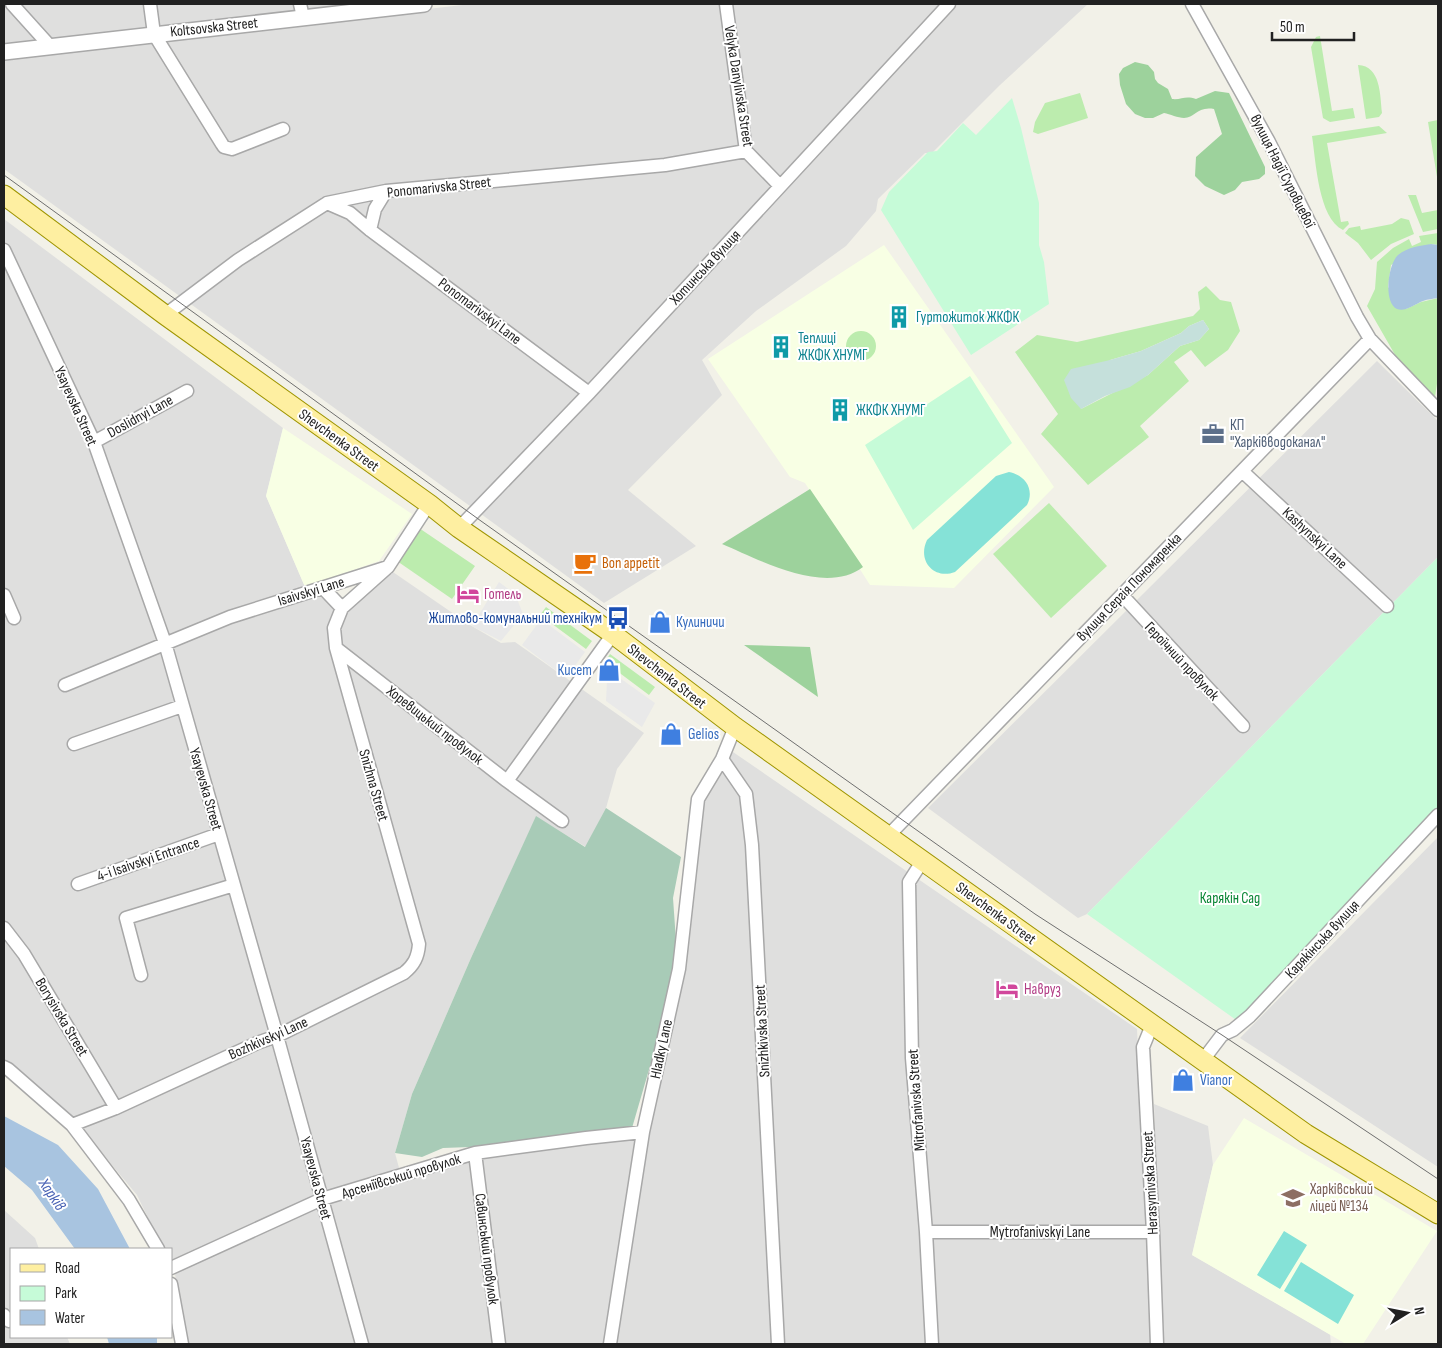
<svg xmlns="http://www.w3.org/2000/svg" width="1442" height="1348" font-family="'Sofia Sans Condensed',sans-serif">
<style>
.residential{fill:#dfdfde}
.education{fill:#f8ffe4}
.grass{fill:#bcecae;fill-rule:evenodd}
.forest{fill:#9dd29c}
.wetland{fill:#c5e0db}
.cemetery{fill:#a8cbb7}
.park{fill:#c6fbd8}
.pitch{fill:#85e2d7}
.parking{fill:#e9e9e9}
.water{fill:#a8c4e0}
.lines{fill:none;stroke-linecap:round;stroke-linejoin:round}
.minor-casing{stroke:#a8a8a8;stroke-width:15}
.tertiary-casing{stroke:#a8a8a8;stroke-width:18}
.primary-casing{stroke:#9f9500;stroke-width:21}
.minor{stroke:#fff;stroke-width:12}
.tertiary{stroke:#fff;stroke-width:15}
.primary{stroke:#feefa1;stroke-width:19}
.tram{stroke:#6f6f6f;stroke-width:1}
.labels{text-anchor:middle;stroke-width:4;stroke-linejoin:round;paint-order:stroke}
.street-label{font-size:15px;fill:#212121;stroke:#fff}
.culture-label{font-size:15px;fill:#0d838f;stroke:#fff;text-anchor:start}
.service-label{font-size:15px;fill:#4e5e75;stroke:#fff;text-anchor:start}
.food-label{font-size:15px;fill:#c56008;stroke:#fff;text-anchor:start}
.hotel-label{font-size:15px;fill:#b23c85;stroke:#fff;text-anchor:start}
.transit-label{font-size:15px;fill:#164399;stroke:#fff;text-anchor:end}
.shop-label{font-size:15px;fill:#366cbe;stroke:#fff;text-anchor:start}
.park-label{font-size:15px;fill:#098635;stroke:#fff}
.education-label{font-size:15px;fill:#785e54;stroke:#fff;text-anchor:start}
.water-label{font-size:16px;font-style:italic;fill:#4a63b5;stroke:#fff}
</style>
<rect width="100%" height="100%" fill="#f2f1e8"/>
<path class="residential" d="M4 4H373L4 47Z
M471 4H1088L1000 85 932 153H925L878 199 876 211 846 246 756 311 702 360 722 395 628 490 696 546 604 603 4 169V58Z
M4 219 283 428 266 496 305 587 346 614 390 570 470 625 501 643 515 642 644 733 617 769 606 808 586 847 536 817 471 958 412 1094 395 1153 402 1179 479 1156 647 1137 704 797 733 752 1137 1029 1151 1344H186L175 1274 171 1266V1249H163L137 1195 70 1115 13 1066 4 1061Z
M1377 361 1438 421V557L1087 914 1078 918 928 808Z
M1438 837V1167L1240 1038Z
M1154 1104 1208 1126 1213 1165 1192 1255 1330 1334 1331 1344H1163Z
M4 1210 35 1238 39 1249H11V1337H67L70 1344H4Z"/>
<path class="education" d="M884 245 1054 487 954 588 870 585 805 483 790 477 708 359Z
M283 428 412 514 379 561 305 587 266 496Z
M1244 1118 1437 1231 1363 1344H1346L1192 1255 1213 1165Z"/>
<path class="grass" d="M1320 36 1332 111 1353 108 1355 118 1330 122 1323 118 1311 47 1316 37Z
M1358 65C1381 66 1380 95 1382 113L1379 117 1366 119Z
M1080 93 1088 118 1038 134 1033 132 1035 122 1045 103Z
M1438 120V183L1428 122Z
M1379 126 1387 133 1327 143 1341 222 1348 221 1349 224 1343 230C1318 218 1316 161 1312 136Z
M1408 195H1416L1422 213 1438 210V229L1423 232Z
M1401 218 1409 220 1414 234 1391 244 1371 260 1358 243 1345 233 1349 228 1360 226 1361 230 1392 224Z
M1438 233V245L1431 244 1391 265 1388 287 1406 309 1421 302 1438 298V377L1435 397 1398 360 1367 306 1375 289 1377 262 1393 248 1409 239 1412 246 1421 242 1419 236Z
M1206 286 1220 300 1231 302 1240 331 1228 350 1205 367 1191 350 1174 362 1189 381 1140 426 1149 437 1088 485 1041 434 1058 414 1015 352 1037 335 1077 342 1193 316 1200 309 1198 292ZM1203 320 1209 329 1199 340 1180 346 1148 375 1081 409 1110 360 1141 351 1181 333 1189 326Z
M846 346a15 15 0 1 1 30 0a15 15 0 1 1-30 0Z
M1049 503 1107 566 1051 618 993 554Z
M419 528 475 566 452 599 397 561Z
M546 607 592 641 586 649 540 615Z
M610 654 655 687 649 695 605 662Z"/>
<path class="forest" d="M1135 62 1148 65 1154 72 1155 79 1158 83 1168 89 1172 99C1182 100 1185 95 1196 99L1215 91 1229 93 1265 167V174L1259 179 1242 182 1235 190 1224 195 1205 186 1195 176 1196 157 1222 134 1214 109C1197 106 1195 118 1184 118 1178 118 1170 114 1164 113L1153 118H1145L1135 114 1126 104 1120 85 1119 74 1123 68Z
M810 489 863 567C825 596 760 560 722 544Z
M744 645 810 647 818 697Z"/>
<path class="wetland" d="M1203 320 1209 329 1199 340 1180 346 1148 375 1130 387 1105 396 1081 409 1071 398 1064 380 1071 369 1110 360 1141 351 1181 333 1189 326Z"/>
<path class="cemetery" d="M606 808 681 857 673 898 677 955 664 1018 632 1128 521 1145 443 1148 422 1157 395 1153 412 1094 471 958 536 816 585 847Z"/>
<path class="park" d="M1012 98 1021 128 1039 203V245L1044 262 1049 304 971 355 881 210 889 192 928 152 937 151 963 123 976 135Z
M970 376 1012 443 913 530 865 445Z
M1438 557V810L1239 1022 1087 914Z"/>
<path class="pitch" d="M1009 472C1025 475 1035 489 1027 505L955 572C934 580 917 561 927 540L996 476Z
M1284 1231 1307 1245 1280 1289 1257 1275Z
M1301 1262 1354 1295 1338 1324 1284 1291Z"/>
<path class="parking" d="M499 582 515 594 523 614 501 641 472 626Z
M541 619 585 652 566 678 522 645Z
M617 676 655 703 642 727 606 701 607 681Z"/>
<path class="water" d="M1431 244 1438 245V298C1433 299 1428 299 1423 301 1415 304 1406 312 1397 309 1383 303 1388 264 1398 255 1408 247 1419 246 1431 244Z
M4 1116 58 1145 98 1189 130 1249H75L32 1190 4 1166Z
M107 1337H157V1344H109Z"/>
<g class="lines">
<defs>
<path id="minor" d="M12 4 49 45
M150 4 154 34 222 144 224 147 232 149 283 129
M300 4 303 17
M726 4 746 151 780 186
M1192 4 1269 142 1357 317 1370 339 1438 410
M327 203 350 213 370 230 589 393
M370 230 375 209 386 191
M4 250 94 442 165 643 277 1036 362 1344
M165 315 238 260 327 203 386 191 665 165 746 151
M94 442 187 391
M1242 471 1387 606
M459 528 589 393 949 4
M323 588 342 608
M4 595 14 618
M1122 595 1243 726
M336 648 507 781 562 821
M65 685 230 617 388 567 429 504
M735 727 722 759 746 794 752 845 778 1344
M74 744 182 706
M507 781 613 634
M888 836 1370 339
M923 860 909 882 912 1058 926 1232 932 1344
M78 884 219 834
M4 928 24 954 116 1108
M141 975 126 918 234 885
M1152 1025 1143 1047 1153 1232 1157 1344
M1203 1060 1222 1035 1233 1030 1250 1016 1438 815
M4 1067 8 1069 72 1125 116 1108 257 1043 277 1036 404 973C414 965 418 957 419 944L336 648 334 628 342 608 388 567
M72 1125 129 1200 158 1249
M475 1153 499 1344
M926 1232H1153
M171 1268 322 1199 475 1153 586 1138 643 1132
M171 1284 182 1344
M4 1315 9 1321
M610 1344 643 1132 679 969 698 799 722 759"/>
<path id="tertiary" d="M4 52 424 4"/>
<path id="primary" d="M4 195 165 315 429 504 459 528 613 634 735 727 1306 1134 1438 1214"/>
</defs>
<use href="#minor" class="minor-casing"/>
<use href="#tertiary" class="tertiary-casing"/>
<use href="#primary" class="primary-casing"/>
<use href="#minor" class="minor"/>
<use href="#tertiary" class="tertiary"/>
<use href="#primary" class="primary"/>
<path class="tram" d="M4 175 481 521 1035 914 1222 1035 1438 1179"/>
</g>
<defs>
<symbol id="building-bare" viewBox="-9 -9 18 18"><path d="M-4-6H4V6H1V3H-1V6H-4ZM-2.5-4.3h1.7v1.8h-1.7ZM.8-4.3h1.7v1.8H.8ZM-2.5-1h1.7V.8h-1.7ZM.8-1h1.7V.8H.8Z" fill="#0f9aa8" stroke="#fff" stroke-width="2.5" paint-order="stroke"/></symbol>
<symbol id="office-bare" viewBox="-9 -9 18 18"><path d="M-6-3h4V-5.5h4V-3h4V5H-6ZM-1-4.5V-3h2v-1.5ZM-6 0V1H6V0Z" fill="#5c6f8a" stroke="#fff" stroke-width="2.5" paint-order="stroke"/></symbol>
<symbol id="cafe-bare" viewBox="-9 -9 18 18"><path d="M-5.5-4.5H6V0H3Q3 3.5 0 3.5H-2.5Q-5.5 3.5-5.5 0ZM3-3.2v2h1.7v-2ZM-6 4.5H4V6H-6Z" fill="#e8710a" stroke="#fff" stroke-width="2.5" paint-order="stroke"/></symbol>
<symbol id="hotel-bare" viewBox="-9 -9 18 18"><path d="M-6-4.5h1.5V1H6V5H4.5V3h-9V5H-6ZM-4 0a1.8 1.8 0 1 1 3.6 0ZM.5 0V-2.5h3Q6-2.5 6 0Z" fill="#d1479c" stroke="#fff" stroke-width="2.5" paint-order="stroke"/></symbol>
<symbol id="bus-bare" viewBox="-9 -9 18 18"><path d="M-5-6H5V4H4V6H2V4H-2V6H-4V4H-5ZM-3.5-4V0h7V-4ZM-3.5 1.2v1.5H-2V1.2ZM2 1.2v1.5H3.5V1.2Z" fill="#1a4fb4" stroke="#fff" stroke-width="2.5" paint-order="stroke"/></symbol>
<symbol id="shop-bare" viewBox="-9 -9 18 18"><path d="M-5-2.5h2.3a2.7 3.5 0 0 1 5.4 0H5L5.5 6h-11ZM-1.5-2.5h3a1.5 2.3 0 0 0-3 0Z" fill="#3f7fe0" stroke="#fff" stroke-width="2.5" paint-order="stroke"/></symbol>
<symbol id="school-bare" viewBox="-9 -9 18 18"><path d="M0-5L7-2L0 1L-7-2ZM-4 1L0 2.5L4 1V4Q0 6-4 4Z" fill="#8d6e63" stroke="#fff" stroke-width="2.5" paint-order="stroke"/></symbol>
</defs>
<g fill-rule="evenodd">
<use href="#building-bare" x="883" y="301" width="32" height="32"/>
<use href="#building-bare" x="765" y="331" width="32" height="32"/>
<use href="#building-bare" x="824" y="394" width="32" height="32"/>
<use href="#office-bare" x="1197" y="418" width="32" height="32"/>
<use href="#cafe-bare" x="569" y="547" width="32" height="32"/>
<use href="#hotel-bare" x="452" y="578" width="32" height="32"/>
<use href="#bus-bare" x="602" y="602" width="32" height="32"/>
<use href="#shop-bare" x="644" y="606" width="32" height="32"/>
<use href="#shop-bare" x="593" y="654" width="32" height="32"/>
<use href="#shop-bare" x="655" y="718" width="32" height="32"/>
<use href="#hotel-bare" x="991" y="973" width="32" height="32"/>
<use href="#shop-bare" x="1167" y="1064" width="32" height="32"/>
<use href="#school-bare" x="1277" y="1182" width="32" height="32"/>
</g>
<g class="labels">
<g class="street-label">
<text transform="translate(214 27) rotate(-6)" y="5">Koltsovska Street</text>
<text transform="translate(739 86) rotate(81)" y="5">Velyka Danylivska Street</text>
<text transform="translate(1283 171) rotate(63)" y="5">вулиця Надії Суровцевої</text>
<text transform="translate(439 187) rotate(-6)" y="5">Ponomarivska Street</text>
<text transform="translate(705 267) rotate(-47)" y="5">Хотинська вулиця</text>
<text transform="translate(480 311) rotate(37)" y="5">Ponomarivskyi Lane</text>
<text transform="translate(76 406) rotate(66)" y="5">Ysayevska Street</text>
<text transform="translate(140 416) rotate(-29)" y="5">Doslidnyi Lane</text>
<text transform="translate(339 440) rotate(36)" y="5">Shevchenka Street</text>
<text transform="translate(1315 538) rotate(43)" y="5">Kashynskyi Lane</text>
<text transform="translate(1129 587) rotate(-46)" y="5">вулиця Сергія Пономаренка</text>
<text transform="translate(311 591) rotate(-17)" y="5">Isaivskyi Lane</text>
<text transform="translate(1182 661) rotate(47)" y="5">Героїчний провулок</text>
<text transform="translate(667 676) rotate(38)" y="5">Shevchenka Street</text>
<text transform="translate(435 725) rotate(38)" y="5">Хоревицький провулок</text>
<text transform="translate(374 785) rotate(74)" y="5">Snizhna Street</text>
<text transform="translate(206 789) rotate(74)" y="5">Ysayevska Street</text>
<text transform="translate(148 859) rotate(-19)" y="5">4-i Isaivskyi Entrance</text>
<text transform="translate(996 913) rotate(36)" y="5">Shevchenka Street</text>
<text transform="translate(1322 939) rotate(-47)" y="5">Карякінська вулиця</text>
<text transform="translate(62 1017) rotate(59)" y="5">Borysivska Street</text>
<text transform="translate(762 1031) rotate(-93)" y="5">Snizhkivska Street</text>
<text transform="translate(268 1038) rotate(-24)" y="5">Bozhkivskyi Lane</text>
<text transform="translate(661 1049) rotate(-78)" y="5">Hladky Lane</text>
<text transform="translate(916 1100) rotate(-94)" y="5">Mitrofanivska Street</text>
<text transform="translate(401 1176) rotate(-17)" y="5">Арсеніївський провулок</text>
<text transform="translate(316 1178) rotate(75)" y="5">Ysayevska Street</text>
<text transform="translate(1150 1183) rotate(-93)" y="5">Herasymivska Street</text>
<text x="1040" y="1237">Mytrofanivskyi Lane</text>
<text transform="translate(487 1249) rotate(83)" y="5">Савинський провулок</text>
</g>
<g class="culture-label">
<text x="916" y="322">Гуртожиток ЖКФК</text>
<text x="798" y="343">Теплиці<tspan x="798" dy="17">ЖКФК ХНУМГ</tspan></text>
<text x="856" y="415">ЖКФК ХНУМГ</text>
</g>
<g class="service-label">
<text x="1230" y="430">КП<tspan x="1230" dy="17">"Харківводоканал"</tspan></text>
</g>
<g class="food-label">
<text x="602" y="568">Bon appetit</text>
</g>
<g class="hotel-label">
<text x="484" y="599">Готель</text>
<text x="1024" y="994">Навруз</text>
</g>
<g class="transit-label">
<text x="602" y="623">Житлово-комунальний технікум</text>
</g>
<g class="shop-label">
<text x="676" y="627">Кулиничи</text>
<text x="592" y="675" text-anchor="end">Кисет</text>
<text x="688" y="739">Gelios</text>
<text x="1200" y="1085">Vianor</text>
</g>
<g class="park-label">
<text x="1230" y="903">Карякін Сад</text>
</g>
<g class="education-label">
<text x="1310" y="1194">Харківський<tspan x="1310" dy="17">ліцей №134</tspan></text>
</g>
<g class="water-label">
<text transform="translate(53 1194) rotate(56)" y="6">Харків</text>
</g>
</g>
<rect width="1442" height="1348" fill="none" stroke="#212121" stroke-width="10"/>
<rect x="10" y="1248" width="162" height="90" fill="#ffffff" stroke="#a6a6a6"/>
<rect x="20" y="1264" width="25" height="8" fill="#feefa1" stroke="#a6a6a6"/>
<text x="55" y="1273" font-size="15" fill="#212121">Road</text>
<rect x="20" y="1286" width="25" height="15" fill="#c6fbd8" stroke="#a6a6a6"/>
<text x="55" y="1298" font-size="15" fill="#212121">Park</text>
<rect x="20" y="1310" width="25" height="15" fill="#a8c4e0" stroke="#a6a6a6"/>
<text x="55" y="1323" font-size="15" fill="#212121">Water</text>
<g transform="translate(1407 1313) rotate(80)" stroke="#ffffff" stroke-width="4" paint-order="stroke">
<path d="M0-4L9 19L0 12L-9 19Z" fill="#212121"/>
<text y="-8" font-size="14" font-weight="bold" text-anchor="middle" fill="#212121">N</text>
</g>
<path d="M1272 32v8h82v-8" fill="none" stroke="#212121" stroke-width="2.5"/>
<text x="1280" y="32" font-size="15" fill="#212121" stroke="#ffffff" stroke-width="4" paint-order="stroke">50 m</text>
</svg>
